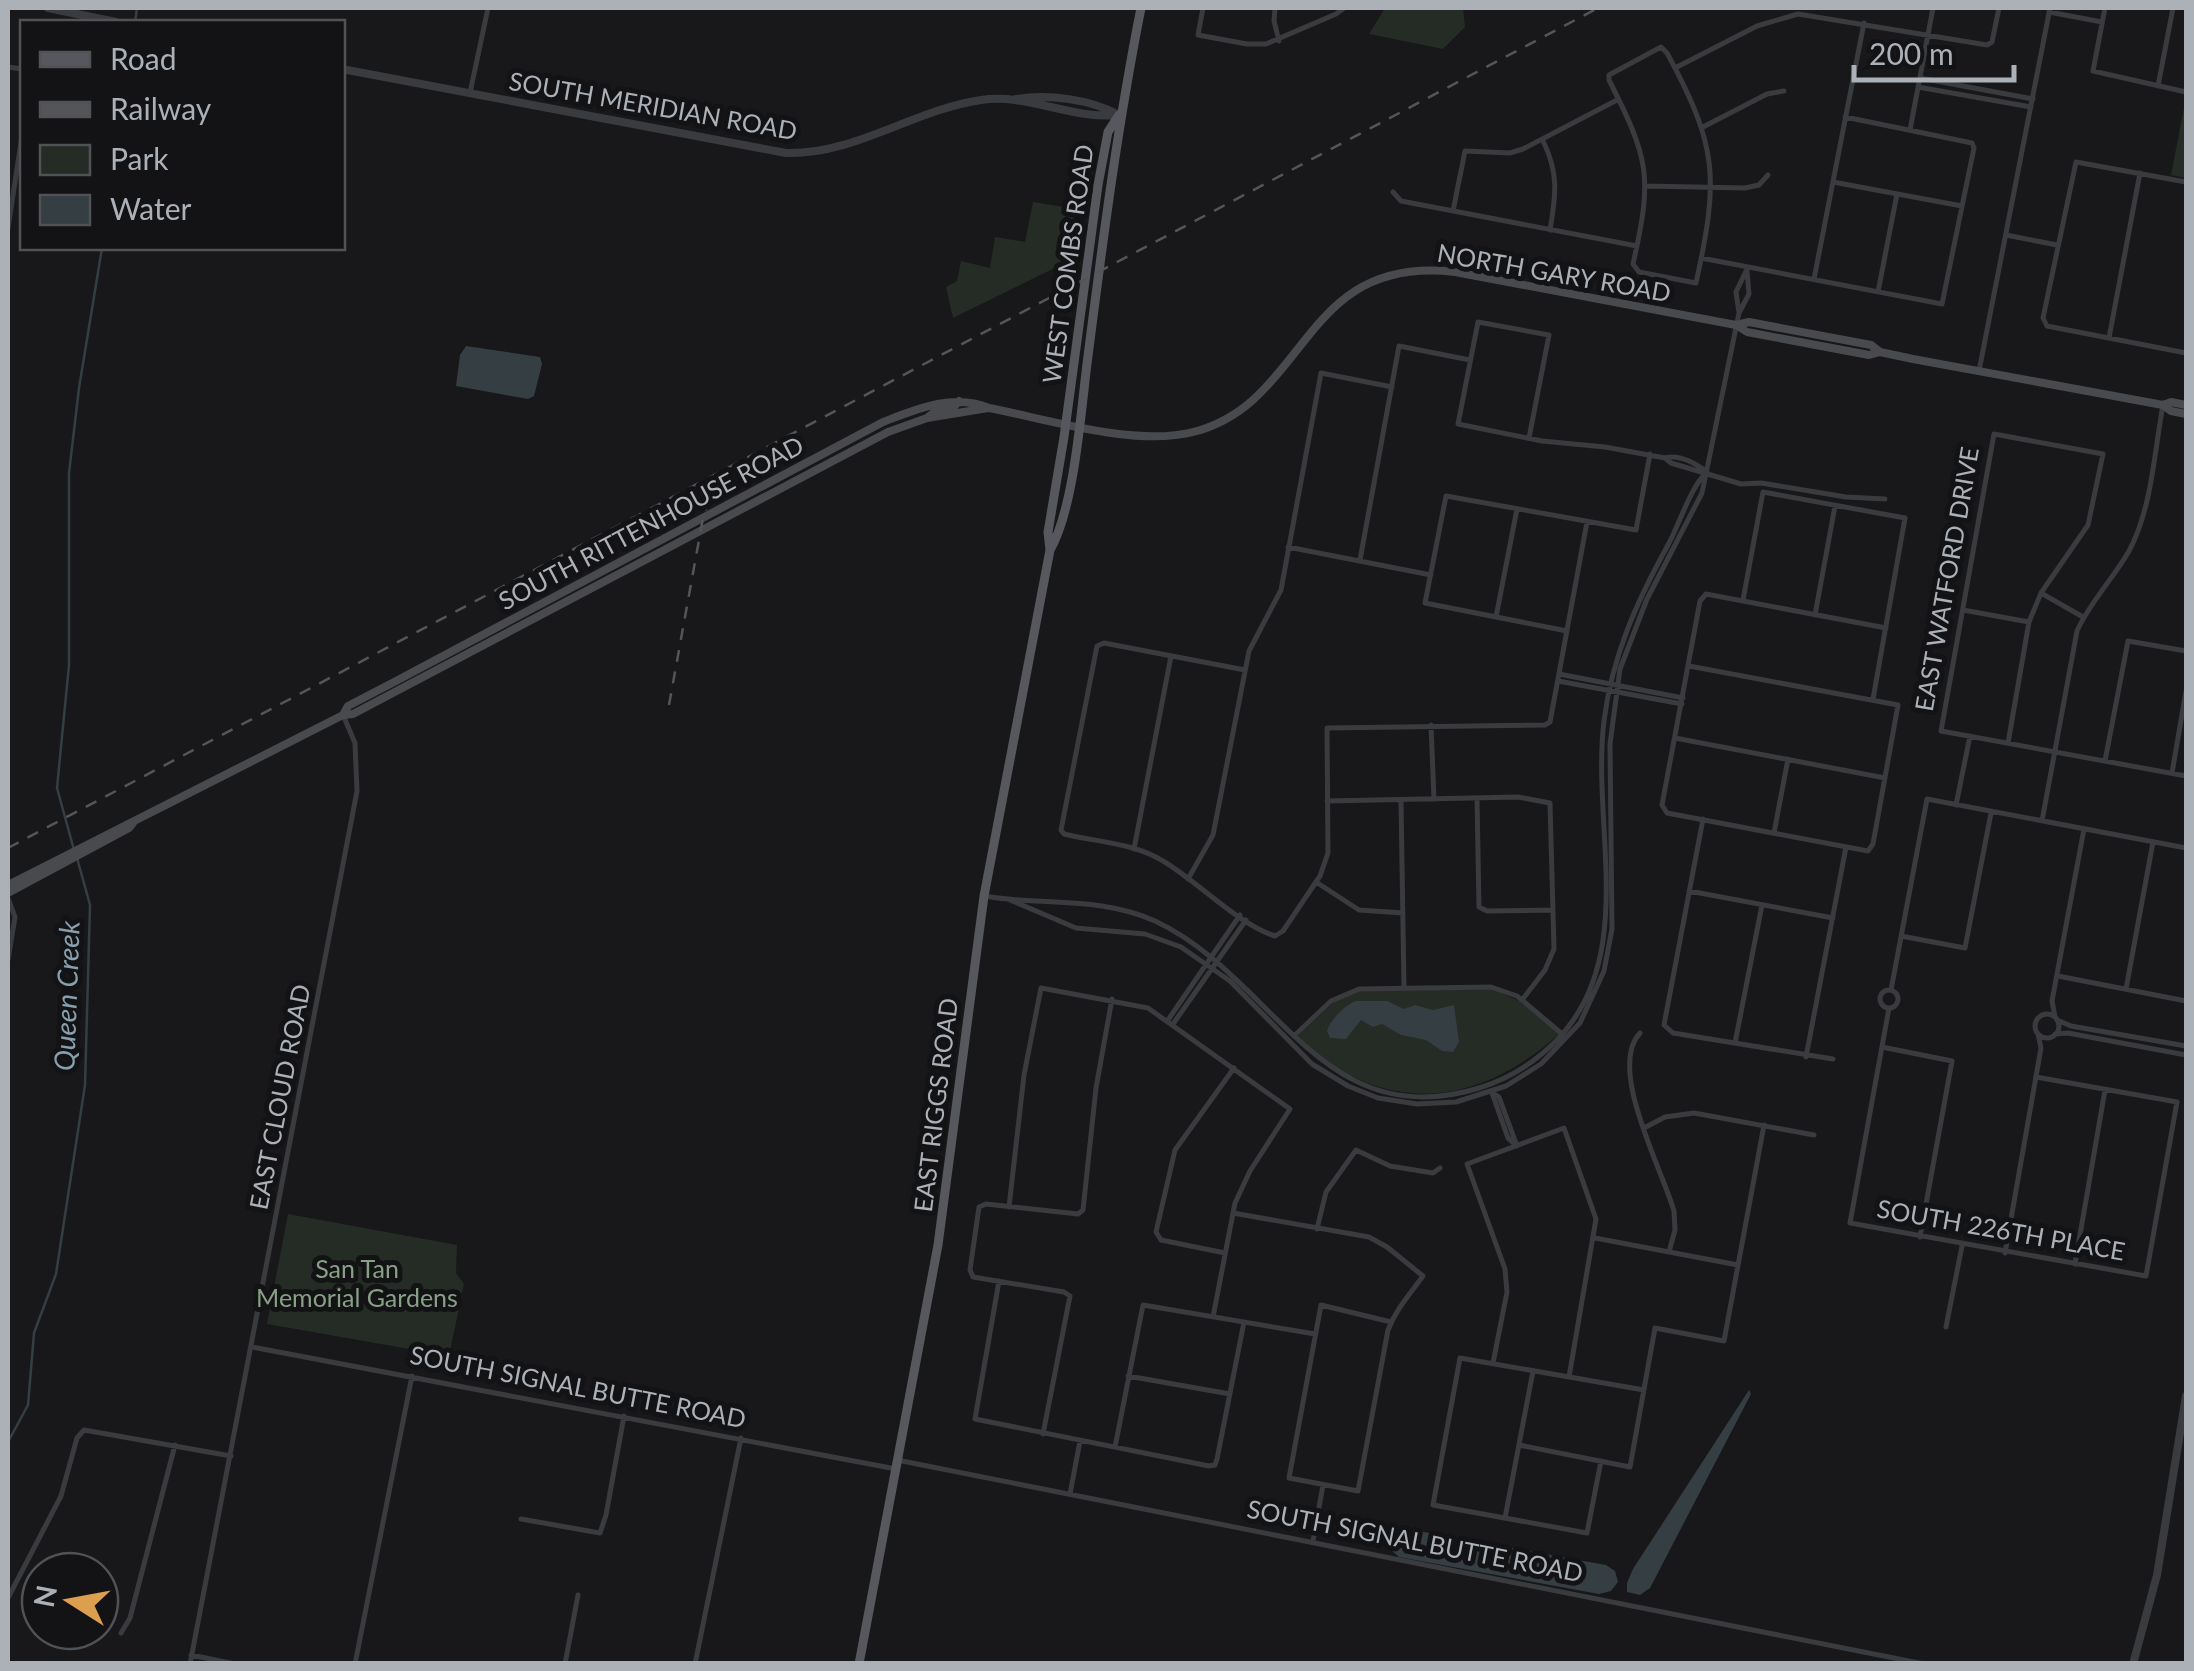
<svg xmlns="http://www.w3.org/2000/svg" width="2194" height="1671" font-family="Lato,sans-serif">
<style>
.green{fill:#252b25}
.water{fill:#353e43}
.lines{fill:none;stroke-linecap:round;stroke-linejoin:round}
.stream{stroke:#353e43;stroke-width:2.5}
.minor{stroke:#3a3b3e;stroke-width:5}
.tertiary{stroke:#3a3b3e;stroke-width:8}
.secondary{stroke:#484a4e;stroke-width:8}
.primary{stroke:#56585d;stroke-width:9}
.rail{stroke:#535559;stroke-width:2.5;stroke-dasharray:12 10;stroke-linecap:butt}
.labels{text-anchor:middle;stroke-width:10;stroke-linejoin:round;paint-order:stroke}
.street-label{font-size:25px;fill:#acb1b8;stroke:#131315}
.park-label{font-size:25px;fill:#87a086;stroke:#131315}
.water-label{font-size:28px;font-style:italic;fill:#88a0ae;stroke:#131315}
</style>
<rect width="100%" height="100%" fill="#18181a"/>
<path class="green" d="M1385 8H1463L1465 27 1443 49 1369 34Z
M2186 97V178L2171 175Z
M1033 202 1083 210 1071 260 953 318 946 287 957 281 961 261 990 268 995 237 1025 242Z
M1493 989 1519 1001 1559 1034C1492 1094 1414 1116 1333 1066 1320 1058 1308 1047 1297 1037L1334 1002 1358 991Z
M288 1214 457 1245 456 1273 464 1284 449 1356 267 1324Z"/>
<path class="water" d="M466 346 540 357 542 364 534 396 528 399 456 386 460 355Z
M1356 1001H1387L1404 1009 1415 1005 1433 1010 1454 1005 1459 1042 1453 1052 1442 1051 1426 1040 1401 1035 1382 1024 1373 1027 1361 1020 1346 1039 1330 1038 1327 1031C1330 1020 1345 1005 1356 1001Z
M1749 1390 1751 1394 1650 1588 1640 1595 1627 1592V1583L1633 1569Z
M1413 1530 1606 1565 1615 1571 1618 1582 1611 1591 1599 1594 1399 1557 1383 1543C1389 1528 1398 1529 1413 1530Z"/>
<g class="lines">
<path class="stream" d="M135 22 137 8
M74 850 57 788 69 665V473L79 388 102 248
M8 1442 28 1405 34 1333 56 1274 85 1085 90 905 77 858"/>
<path class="minor" d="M1203 8 1198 35 1247 44H1266L1336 14 1344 8
M1275 8 1274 21 1279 41
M2105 8 2093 71 2186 92
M2049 12 2102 22
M1661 47 1667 53C1718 147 1719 178 1696 283L1639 272 1633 264C1653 176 1649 159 1609 80V75Z
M8 67 22 69
M1675 68 1757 26 1798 14 1987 45 1992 42 1999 8
M1920 78 2033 99
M2158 86 2173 8
M1918 87 2031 107
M470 93 488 8
M1703 127 1767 94 1784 91
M1910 130 1933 8
M1543 141C1559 173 1556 195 1550 230
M1833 182 1962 206
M2186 182 2076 162 2043 318 2047 326 2186 353
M1646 186 1745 188 1759 185 1768 175
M1393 192 1401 201 1637 246
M1453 211 1465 151 1510 153 1523 149 1617 100
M8 228 22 136
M2006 235 2057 245
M1701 258 1942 304 1974 148 1972 143 1845 117
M1814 279 1864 23
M1878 292 1897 194
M1739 313 1736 292 1747 269
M2109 338 2140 173
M1979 371 2050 8
M1529 438 1549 335 1478 322 1458 424 1542 441 1605 447 1665 458C1680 454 1695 463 1707 472
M1665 458 1671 463 1741 484 1761 483 1846 497 1885 499
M1288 547 1431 575
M1360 560 1399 346 1470 360
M2041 593 2083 617
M1743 600 1763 492 1905 518 1873 699
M1963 610 2029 622
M1815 615 1835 506
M1496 617 1517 509
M1567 631 1425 603 1446 496 1636 530 1650 454
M1689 666 1898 705 1873 844 1868 851 1667 813 1662 805 1700 601 1706 594 1886 628
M1245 670 1104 643 1097 646 1061 830 1064 834C1097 842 1134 843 1163 861 1197 881 1239 925 1275 936L1283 931 1320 876 1328 853 1327 728 1545 725 1550 722 1587 522
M1559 674 1683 698
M1558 681 1682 704
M1431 725 1434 799
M1675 738 1885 778
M2008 743 2029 622 2041 593 2088 525 2103 454 1994 434 1941 731 2186 776
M2105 761 2128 641 2186 651
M2172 773 2186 691
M1477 798 1479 907 1487 911 1553 910
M1327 801 1518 797 1550 803 1554 949 1545 970 1522 1000
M1401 801 1404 988
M1956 805 1970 736
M1703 819 1664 1025 1673 1033 1833 1059
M2042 821 2077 631C2090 602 2113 579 2129 551 2152 508 2154 453 2163 405
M1774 833 1788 759
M1134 849 1171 656
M1188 879 1213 835 1249 651 1281 590 1321 373 1392 387
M1316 882 1359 910 1403 913
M1689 891 1833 918
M984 896C1041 906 1100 896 1155 921 1274 976 1321 1137 1479 1088 1509 1079 1534 1063 1556 1041 1639 957 1591 825 1604 721 1612 656 1637 601 1668 545 1679 525 1691 486 1707 472
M8 898 15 917 8 960
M1010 900 1076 928 1145 934 1181 947 1230 981 1312 1064 1348 1086 1378 1098 1417 1104 1456 1102 1506 1086 1541 1064 1580 1023 1604 971 1612 929 1610 744 1620 669 1647 599 1702 493 1739 313 1749 294 1747 270
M1901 936 1965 948 1991 813
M2058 976 2186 1001
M2126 989 2153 842
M1880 999a9 9 0 1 1 18 0a9 9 0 1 1-18 0Z
M1891 990 1927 799 2186 848
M1889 1008 1850 1223 2146 1276 2177 1102 2036 1077
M2035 1026a12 12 0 1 1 24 0a12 12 0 1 1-24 0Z
M2055 1017 2052 1001 2084 829
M1168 1020 1240 915
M2057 1020 2071 1026 2186 1046
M1173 1024 1246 920
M1640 1033C1607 1068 1662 1169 1674 1211L1675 1230 1669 1252
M2055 1034 2068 1033 2186 1055
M1294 1036 1331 1001 1359 989 1491 987 1517 996 1561 1033
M1735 1043 1762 905
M1882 1047 1952 1061 1920 1237
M1806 1057 1846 847
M1491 1092 1499 1097 1517 1146
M1492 1093 1508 1138 1516 1145
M1644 1128 1665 1117 1694 1113 1814 1135
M1009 1207 1024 1075 1041 988 1148 1008 1290 1109 1250 1171 1235 1203 1213 1317
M1233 1213 1369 1237 1387 1247 1423 1276C1410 1294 1396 1309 1388 1330L1358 1491 1289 1478 1321 1305 1391 1322
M1317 1229 1326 1192 1356 1150 1390 1166 1433 1173 1440 1168
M1595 1238 1738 1265
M1225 1253 1161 1240 1156 1232 1175 1150 1234 1068
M2005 1253 2041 1048 2038 1034
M2075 1264 2105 1090
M999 1281 975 1419 1209 1466 1215 1465 1217 1459 1244 1322
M1946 1327 1962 1246
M252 1347 896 1469
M1493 1363 1507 1292 1505 1269 1467 1164 1564 1128 1596 1219 1569 1377
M1128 1376 1230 1394
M1043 1434 1070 1296 1064 1292 973 1277 970 1270 979 1207 986 1204 1078 1214 1083 1210 1096 1088 1112 999
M1519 1445 1630 1467 1655 1328 1724 1341 1764 1125
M1115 1447 1143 1305 1315 1334
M897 1460 1924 1664
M1601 1461 1587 1533 1433 1505 1460 1358 1644 1390
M1070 1494 1080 1441
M1505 1518 1533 1371
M521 1519 600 1533 606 1515 624 1416
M1313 1541 1323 1485
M8 1598 61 1496 77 1438 84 1430 231 1456
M121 1633 130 1618 175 1445
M191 1655 235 1664
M190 1664 357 791 355 743 343 715
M355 1664 412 1376
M565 1664 578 1595
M695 1664 741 1438"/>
<path class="tertiary" d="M48 8 116 22
M342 69 786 153C855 155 913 110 981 100 1027 93 1073 120 1119 115
M1016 99C1049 94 1090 99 1119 115
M2133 1664 2157 1575 2186 1396"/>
<path class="secondary" d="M1736 325 1749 322 1871 345 1880 352 1913 359 2163 405 2171 402 2186 405
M2163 405 2171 411 2186 414
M927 418 936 411 953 408 959 401
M343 715 348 706 396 681 883 422C917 409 953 393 989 408 1047 419 1135 447 1193 432 1309 403 1300 254 1455 272L1736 325 1747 332 1869 355 1880 352
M8 885 343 715 353 714 888 432 927 418 988 408
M8 893 129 828 133 823"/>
<path class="primary" d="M1050 550C1075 507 1081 408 1088 356 1103 239 1118 123 1141 8
M859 1664 938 1245 984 896 1050 550 1048 532 1064 437 1098 185 1108 132 1119 115"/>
<path class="rail" d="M669 705 703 518 710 497 730 472
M8 848 1598 8"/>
</g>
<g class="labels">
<g class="street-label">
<text transform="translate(653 106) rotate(10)" y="9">SOUTH MERIDIAN ROAD</text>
<text transform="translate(1068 264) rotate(-82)" y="9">WEST COMBS ROAD</text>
<text transform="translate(1554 273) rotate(10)" y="9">NORTH GARY ROAD</text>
<text transform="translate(651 523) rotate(-28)" y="9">SOUTH RITTENHOUSE ROAD</text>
<text transform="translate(1947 579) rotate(-80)" y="9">EAST WATFORD DRIVE</text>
<text transform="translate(280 1097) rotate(-79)" y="9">EAST CLOUD ROAD</text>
<text transform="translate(936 1105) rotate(-83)" y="9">EAST RIGGS ROAD</text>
<text transform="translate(2001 1230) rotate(10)" y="9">SOUTH 226TH PLACE</text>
<text transform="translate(578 1387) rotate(11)" y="9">SOUTH SIGNAL BUTTE ROAD</text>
<text transform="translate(1415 1541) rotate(11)" y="9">SOUTH SIGNAL BUTTE ROAD</text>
</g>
<g class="park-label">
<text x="357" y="1278">San Tan<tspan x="357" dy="29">Memorial Gardens</tspan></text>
</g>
<g class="water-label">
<text transform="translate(67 996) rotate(-88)" y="10">Queen Creek</text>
</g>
</g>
<rect width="2194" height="1671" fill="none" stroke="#acb1b8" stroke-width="20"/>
<rect x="20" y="20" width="325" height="230" fill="#131315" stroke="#505256" stroke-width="2.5"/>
<rect x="40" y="52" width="50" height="15" fill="#56585d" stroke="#505256" stroke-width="2.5"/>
<text x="110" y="70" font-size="30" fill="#acb1b8">Road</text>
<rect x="40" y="102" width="50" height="15" fill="#535559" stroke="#505256" stroke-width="2.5"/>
<text x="110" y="120" font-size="30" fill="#acb1b8">Railway</text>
<rect x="40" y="145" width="50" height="30" fill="#252b25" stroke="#505256" stroke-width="2.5"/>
<text x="110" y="170" font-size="30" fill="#acb1b8">Park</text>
<rect x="40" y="195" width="50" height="30" fill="#353e43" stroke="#505256" stroke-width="2.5"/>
<text x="110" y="220" font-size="30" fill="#acb1b8">Water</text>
<g transform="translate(70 1601) rotate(281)"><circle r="48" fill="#131315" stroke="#505256" stroke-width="2.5"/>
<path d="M0-8L18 38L0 25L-18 38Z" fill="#dc9e4f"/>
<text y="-15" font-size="28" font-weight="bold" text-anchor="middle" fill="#acb1b8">N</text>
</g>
<path d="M1854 65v15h160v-15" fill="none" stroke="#acb1b8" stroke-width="5"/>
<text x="1869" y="65" font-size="30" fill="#acb1b8" stroke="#131315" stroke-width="8" paint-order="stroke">200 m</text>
</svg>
